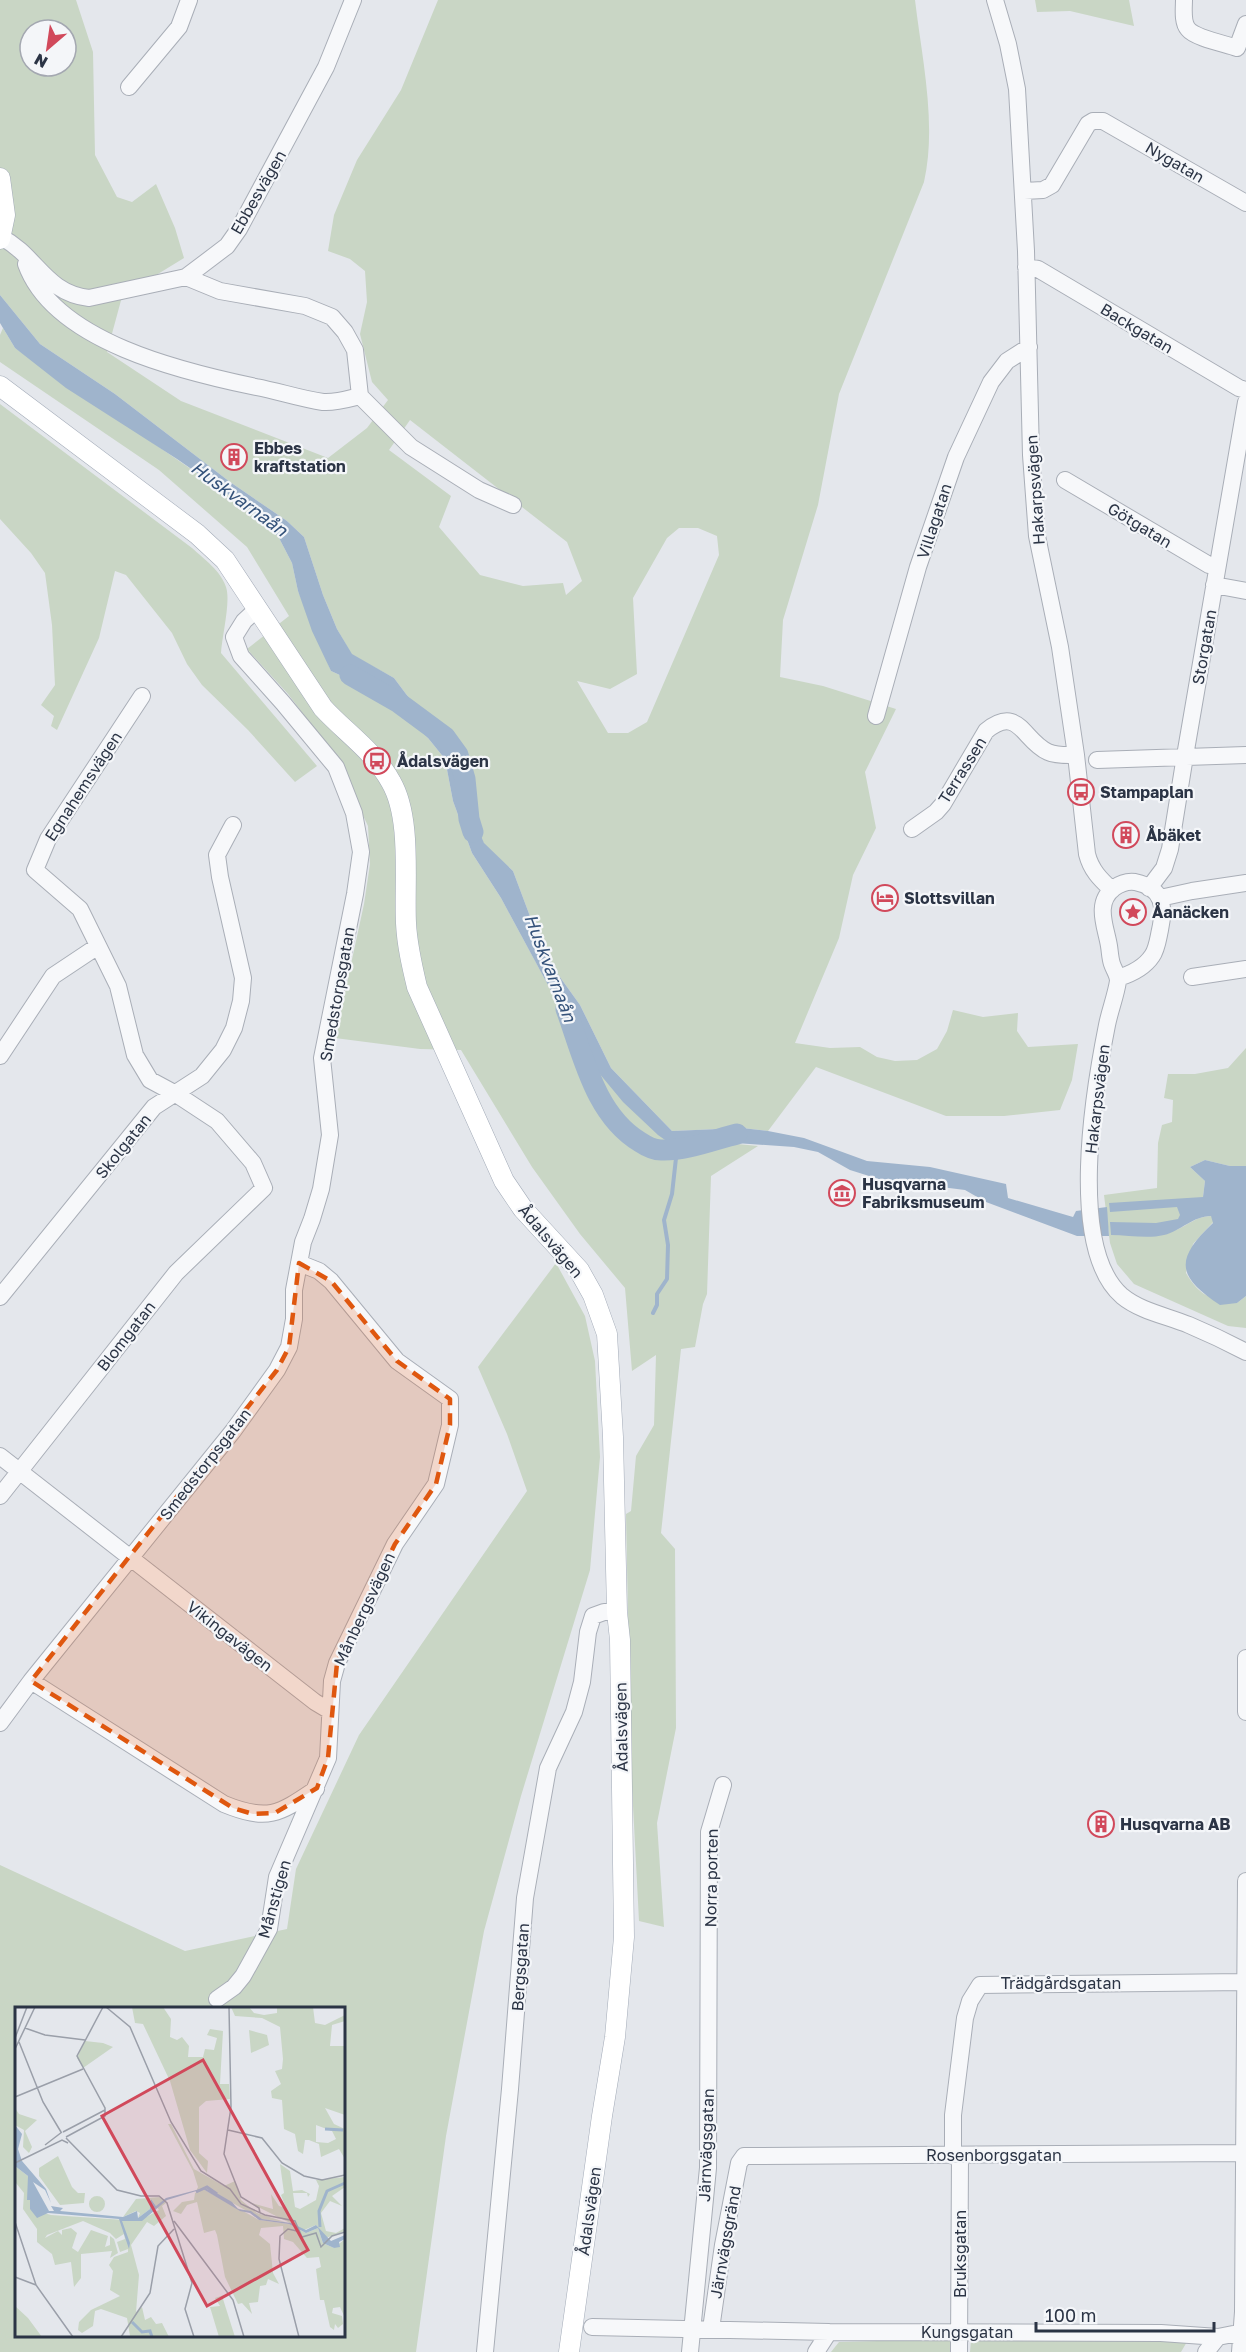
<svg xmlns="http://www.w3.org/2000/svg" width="1246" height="2352" font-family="'Golos Text',sans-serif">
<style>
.green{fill:#c9d6c5;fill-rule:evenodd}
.water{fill:#9fb4cc}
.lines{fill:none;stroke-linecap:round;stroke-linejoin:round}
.stream{stroke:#9fb4cc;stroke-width:4}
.river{stroke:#9fb4cc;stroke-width:21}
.minor-casing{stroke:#a9aeb7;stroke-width:18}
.major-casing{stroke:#a3abb8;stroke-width:21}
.minor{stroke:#f7f8fa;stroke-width:16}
.major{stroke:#fff;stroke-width:20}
.marked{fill:#df570f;fill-opacity:0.2;stroke:#df570f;stroke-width:4.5;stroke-dasharray:12 8;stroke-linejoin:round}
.labels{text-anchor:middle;stroke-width:4.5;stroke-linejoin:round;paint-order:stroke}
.street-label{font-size:16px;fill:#2b3445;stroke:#f4f6f9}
.poi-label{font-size:16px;font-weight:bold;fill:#2b3445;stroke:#f4f6f9;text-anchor:start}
.water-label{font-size:18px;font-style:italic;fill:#34527a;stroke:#f4f6f9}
.inset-river{fill:none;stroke:#9fb4cc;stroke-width:3}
.inset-road{fill:none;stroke:#9a9fa9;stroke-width:1.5}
.view{fill:#d1495b;fill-opacity:0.15;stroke:#d1495b;stroke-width:3}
.inset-edge{fill:none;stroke:#2b3445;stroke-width:3}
</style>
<rect width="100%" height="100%" fill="#e4e7ec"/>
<path class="green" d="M0 0H76L93 52 95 155 117 197 132 202 156 184 175 228 184 258 153 277 126 282 107 352 181 401 328 458 367 428 388 400 372 382 360 334 367 302 365 271 350 259 328 251 334 215 357 160 401 90 438 0H915C922 59 937 124 924 182L839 394 818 505 783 620 780 677 823 686 896 709 865 772 876 828 853 875 839 938 795 1043 830 1048 860 1047 877 1057 895 1061 917 1060 937 1049 947 1031 953 1010 983 1017 1018 1013 1017 1031 1028 1047 1078 1044 1072 1080 1060 1110 1004 1116H946L816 1067 768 1131 742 1128 672 1131 611 1068 580 1005 557 973 537 935 513 871 484 844 464 796 466 775 441 726 409 698 394 678 352 655 337 629 323 595 304 537 287 521 230 482 115 394 40 344 0 295ZM30 30H66V66H30ZM410 420 567 542 582 581 566 595 563 583 523 586 480 575 439 527 451 496 389 450ZM679 528H698L717 536 719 555 647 722 628 733H608L577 681 610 689 637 674 633 598 667 538Z
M1035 0H1129L1134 26 1070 11 1037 12Z
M3 328 15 348 249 509 278 536 292 563 298 591 331 671 384 695 428 738 445 759 453 801 472 853 501 898 559 1005 675 1147 707 1141 758 1146 711 1176 707 1294 703 1304 695 1347 681 1349 661 1533 675 1549 676 1728 657 1823 664 1927 639 1921 631 1767 626 1514 631 1511 636 1456 654 1425 656 1355 632 1371 625 1288 580 1234 532 1167 461 1050 420 1049 335 1038 364 904 370 864 368 826 334 754 288 694 247 649 289 616 247 547 159 470 0 362V335Z
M0 404 192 548C204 559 221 571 226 587 231 601 222 636 221 653L317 766 295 782 248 730 202 685 187 664 172 633 126 575 115 571 99 638 57 730 51 726 54 716 41 705 55 685 52 625 45 573 31 553 0 519Z
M1246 1048V1166H1230L1205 1160 1190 1167 1205 1181 1203 1197 1186 1214 1176 1230C1188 1225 1197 1216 1211 1216L1215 1220 1193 1244 1186 1273C1200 1297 1211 1299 1237 1303L1246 1296V1328L1228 1326 1134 1284 1117 1264 1110 1243 1104 1195 1157 1188 1158 1143 1162 1125 1172 1122 1173 1100 1164 1098 1168 1074H1195L1228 1068Z
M556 1263 585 1316 595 1361 600 1457 590 1570 521 1796 484 1931 446 2136 416 2352H0V1865L185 1951 287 1929 296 1869 359 1735 527 1491 507 1434 478 1367ZM16 2008H344V2336H16Z
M953 2339V2352H831L839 2342Z
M1188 2340 1181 2352H970L971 2341Z"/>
<path class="water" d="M0 295 40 344 115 394 230 482 287 521 304 537 323 595 337 629 352 654 394 678 409 698 441 726 466 775 464 797 484 843 513 871 537 935 557 973 580 1005 611 1068 672 1131 742 1128 768 1131 804 1138 867 1161 930 1167 1006 1184 1008 1198 1073 1217 1076 1211 1107 1207 1109 1236H1077L986 1202 965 1190 933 1186H901L850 1170 818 1152 794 1147 707 1141 675 1147 658 1135 623 1102 589 1061 501 898 472 853 453 801 445 759 428 738 384 695 331 671 312 631 298 591 292 563 278 536 249 509 177 459 66 388 15 348 0 323Z
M1205 1160 1230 1166H1246V1296L1237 1303 1220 1305C1176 1276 1175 1259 1213 1223L1211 1216C1193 1216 1181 1231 1164 1235 1148 1239 1128 1235 1111 1235L1110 1222 1156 1223 1178 1219 1180 1215 1177 1207 1110 1212 1109 1203 1203 1197 1205 1181 1190 1167Z"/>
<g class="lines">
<path class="stream" d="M653 1313 657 1305V1294L667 1279 668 1245 664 1220 672 1194 677 1149"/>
<path class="river" d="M350 675 399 703 445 737 458 755 465 779 469 819 473 832
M566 1009C583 1055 595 1115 640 1142 646 1146 654 1150 661 1150 686 1151 713 1140 737 1134"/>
<defs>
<path id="minor" d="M995 0 1008 44 1017 89 1026 251 1031 455 1037 536 1060 647 1076 755 1087 854C1091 870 1100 879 1112 890
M1184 0C1184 8 1182 22 1188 29 1195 38 1226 44 1237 48L1246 24
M129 87 179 27 189 0
M1024 191 1043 190 1052 185 1088 124 1093 121H1103L1246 203
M1 237C37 256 45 293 89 298L186 277 227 246 239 229 326 67 353 0
M26 264C54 342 184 372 256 387 278 391 301 399 323 402 335 403 348 399 360 396
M1026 267 1038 269 1239 388 1246 390
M186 277 220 291 305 306 332 317 345 332 355 350 360 396 411 447 479 490 513 505
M1065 480 1209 565 1217 567
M1214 585 1246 591
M876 716 918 567 956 457 991 382 1007 361 1029 347
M1097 760 1246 755
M912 829 936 812 943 804 986 731C1019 704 1023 741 1048 752 1057 756 1067 755 1076 755
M1149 888 1164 868 1170 849 1185 756 1246 402
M1160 898 1192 891 1246 883
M1192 977 1246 969
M1118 978C1131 974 1144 968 1152 956 1157 949 1158 939 1160 930 1165 907 1164 888 1135 882 1127 881 1121 883 1114 888 1094 903 1106 927 1109 946 1110 952 1110 958 1112 964 1114 970 1118 975 1118 981 1116 995 1110 1010 1107 1025 1094 1090 1067 1248 1122 1296 1140 1311 1167 1316 1189 1325 1208 1333 1227 1342 1246 1352
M0 1056 53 976 98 946
M0 1297 154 1107 202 1076 223 1050 234 1028 241 1001 243 978 220 877 217 855 233 825
M0 1456 315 1702 330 1711
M0 1496 176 1273 264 1188 253 1163 217 1121 176 1094 150 1080 135 1055 118 986 80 909 35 870 48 839 142 696
M1246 1658V1712
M31 1681 224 1804C268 1822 279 1814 316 1789
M0 1723 31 1681 233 1431 277 1370 289 1347 294 1319V1290L303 1242 312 1219 321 1189 330 1135 322 1058 355 894 361 852 354 813 336 767 283 703 241 656 234 637 244 621 258 608
M217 1999 234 1987 243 1976 269 1929 277 1877 328 1758 332 1681 337 1663 395 1544 436 1484 450 1425V1399L397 1361 331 1281 319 1271 299 1263
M953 2156V2115L965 2018 970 2001 980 1985 1246 1982
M592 2327 829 2332
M711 2329 723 2245 739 2163 744 2156 1244 2153
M485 2352 510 2089 525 1898 548 1768 574 1712 582 1682 588 1632 593 1616 604 1612H617
M690 2352 708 2168 709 1832 723 1785
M816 2352 829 2332 1161 2333 1218 2337 1233 2334 1241 2339H1246
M959 2352 960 2155
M1206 2352 1218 2337
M1240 2352 1243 2312 1246 1881"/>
<path id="major" d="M0 178 5 215 0 239
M0 386 197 534 225 560 323 708C346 733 374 751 391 782 412 818 404 882 406 923 407 945 412 966 417 987L504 1181 523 1209 579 1270 593 1295 607 1334 613 1437 617 1612 620 1640 624 1937 615 2037 602 2116 569 2352"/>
</defs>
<use href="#minor" class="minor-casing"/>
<use href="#major" class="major-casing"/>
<use href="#minor" class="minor"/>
<use href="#major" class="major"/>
</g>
<path class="marked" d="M299 1263 331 1281 397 1361 450 1399V1425L436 1484 395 1544 337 1663 328 1758 317 1788 275 1813 253 1814 233 1808 31 1681 277 1370 289 1347Z"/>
<defs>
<symbol id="building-ring" viewBox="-11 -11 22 22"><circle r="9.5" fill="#f4f6f9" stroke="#d1495b" stroke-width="1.5"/><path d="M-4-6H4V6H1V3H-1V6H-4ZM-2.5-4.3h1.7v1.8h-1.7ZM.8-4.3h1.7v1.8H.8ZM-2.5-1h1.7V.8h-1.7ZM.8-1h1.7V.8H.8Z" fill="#d1495b"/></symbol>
<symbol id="bus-ring" viewBox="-11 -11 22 22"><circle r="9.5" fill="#f4f6f9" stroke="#d1495b" stroke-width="1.5"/><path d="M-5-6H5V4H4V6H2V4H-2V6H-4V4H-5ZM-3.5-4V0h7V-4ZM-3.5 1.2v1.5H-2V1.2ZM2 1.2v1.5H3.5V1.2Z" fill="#d1495b"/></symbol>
<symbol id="hotel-ring" viewBox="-11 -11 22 22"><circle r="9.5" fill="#f4f6f9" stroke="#d1495b" stroke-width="1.5"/><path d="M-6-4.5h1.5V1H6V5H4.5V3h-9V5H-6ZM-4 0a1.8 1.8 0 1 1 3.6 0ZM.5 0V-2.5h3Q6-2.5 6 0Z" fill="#d1495b"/></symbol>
<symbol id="sight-ring" viewBox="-11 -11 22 22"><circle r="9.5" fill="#f4f6f9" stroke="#d1495b" stroke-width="1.5"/><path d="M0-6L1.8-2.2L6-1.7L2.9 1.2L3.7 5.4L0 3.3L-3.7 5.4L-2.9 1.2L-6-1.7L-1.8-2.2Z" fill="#d1495b"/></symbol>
<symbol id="museum-ring" viewBox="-11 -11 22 22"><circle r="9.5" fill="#f4f6f9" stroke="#d1495b" stroke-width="1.5"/><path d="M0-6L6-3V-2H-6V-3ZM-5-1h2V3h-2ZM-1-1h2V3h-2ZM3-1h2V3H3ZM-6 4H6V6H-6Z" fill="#d1495b"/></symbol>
</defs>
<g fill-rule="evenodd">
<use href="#building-ring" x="219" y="442" width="30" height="30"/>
<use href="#bus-ring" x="362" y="746" width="30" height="30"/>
<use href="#bus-ring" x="1066" y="777" width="30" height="30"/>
<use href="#building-ring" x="1111" y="820" width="30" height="30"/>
<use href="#hotel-ring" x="870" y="883" width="30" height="30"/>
<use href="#sight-ring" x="1118" y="897" width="30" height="30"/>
<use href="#museum-ring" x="827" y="1178" width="30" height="30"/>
<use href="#building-ring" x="1086" y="1809" width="30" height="30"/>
</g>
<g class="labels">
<g class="street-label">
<text transform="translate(1175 162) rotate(30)" y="6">Nygatan</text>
<text transform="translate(258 192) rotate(-60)" y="6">Ebbesvägen</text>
<text transform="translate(1137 328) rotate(31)" y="6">Backgatan</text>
<text transform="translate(1035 490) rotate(-94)" y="6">Hakarpsvägen</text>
<text transform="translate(934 521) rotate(-72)" y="6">Villagatan</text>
<text transform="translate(1140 525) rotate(31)" y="6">Götgatan</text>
<text transform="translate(1204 647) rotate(-80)" y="6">Storgatan</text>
<text transform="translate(962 770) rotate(-58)" y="6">Terrassen</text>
<text transform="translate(83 786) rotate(-57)" y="6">Egnahemsvägen</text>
<text transform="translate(337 994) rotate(-80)" y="6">Smedstorpsgatan</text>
<text transform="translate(1097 1099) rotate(-83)" y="6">Hakarpsvägen</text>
<text transform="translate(123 1146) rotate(-51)" y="6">Skolgatan</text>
<text transform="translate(551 1241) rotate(50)" y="6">Ådalsvägen</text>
<text transform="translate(126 1336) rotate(-52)" y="6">Blomgatan</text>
<text transform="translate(205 1464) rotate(-52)" y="6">Smedstorpsgatan</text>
<text transform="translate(364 1609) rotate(-65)" y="6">Månbergsvägen</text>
<text transform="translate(230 1636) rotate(38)" y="6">Vikingavägen</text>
<text transform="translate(621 1727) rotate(-91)" y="6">Ådalsvägen</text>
<text transform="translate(711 1878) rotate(-89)" y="6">Norra porten</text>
<text transform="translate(274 1899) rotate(-74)" y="6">Månstigen</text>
<text transform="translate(520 1967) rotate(-86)" y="6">Bergsgatan</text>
<text x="1061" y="1989">Trädgårdsgatan</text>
<text transform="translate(706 2145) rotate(-88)" y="6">Järnvägsgatan</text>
<text x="994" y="2161">Rosenborgsgatan</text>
<text transform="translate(589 2211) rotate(-82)" y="6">Ådalsvägen</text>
<text transform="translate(725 2242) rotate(-80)" y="6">Järnvägsgränd</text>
<text transform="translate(960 2254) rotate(-90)" y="6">Bruksgatan</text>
<text x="967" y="2338">Kungsgatan</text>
</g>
<g class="poi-label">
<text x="254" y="454">Ebbes<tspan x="254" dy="18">kraftstation</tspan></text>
<text x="397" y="767">Ådalsvägen</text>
<text x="1100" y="798">Stampaplan</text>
<text x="1146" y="841">Åbäket</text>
<text x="904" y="904">Slottsvillan</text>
<text x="1152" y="918">Åanäcken</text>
<text x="862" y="1190">Husqvarna<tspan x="862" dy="18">Fabriksmuseum</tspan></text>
<text x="1120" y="1830">Husqvarna AB</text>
</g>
<g class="water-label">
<text transform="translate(239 499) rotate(36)" y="6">Huskvarnaån</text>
<text transform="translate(550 968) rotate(69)" y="6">Huskvarnaån</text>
</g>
</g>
<g transform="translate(15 2007)">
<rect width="330" height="330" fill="#e4e7ec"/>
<path d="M117 0H148L156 12 155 30 162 33 167 30 174 39 173 50H188L190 42 199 43 202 31 192 28 195 22 208 24 205 77H214L215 92 191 94 184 100V146L193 154 192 166 175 143 155 74 128 17 120 16ZM216 0H234L239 6 249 8 262 6V0H298L300 16 310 18 330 8V14L317 18 315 39H330V108L310 101 319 117 330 122V152L324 142 306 150 304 137 294 133H290L288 147 283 144 280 127 269 122 267 93 257 91 256 84 266 77 260 64 267 62 268 52 265 20 247 11 220 9ZM301 118 317 124 321 132 313 136 301 135ZM234 23 252 28 254 38 236 46ZM70 34 88 36 98 40 68 61 62 51ZM0 101 4 107 22 113 10 124 17 140 14 146 8 140 9 123 0 118ZM153 117H156L179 162 209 179 220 174 226 193 242 206 270 215 246 212 193 182 181 184 183 180 178 164ZM43 149 57 180 63 186H70L69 196 45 198 24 169V161ZM265 157 275 164 278 184 287 183 295 187 293 190 292 186H278L280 200 285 202 301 193 304 179 301 173 330 170V180L317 189 327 199 315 194 306 206 311 224 321 226 330 221V224L311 231 301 218 289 223 233 195 258 202 256 187 264 199 271 201 266 188 269 186ZM0 159 13 169 16 202 36 208 124 214 144 203 136 192 135 202 123 211 125 206 121 204 108 210 121 192 144 190 151 196 147 199 151 209 139 219 132 215 116 238 124 268 121 305 127 300 130 313 136 310 141 317 147 316 154 330 115 329 112 311 86 302 80 304 78 319 67 326 63 323 64 315 76 303 105 289 95 283 98 264 94 258 99 250 113 245V242L105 245 102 235 110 232 109 227 101 232 95 226 68 214 32 228 30 231 43 224 47 228V223L56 221 62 226 57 241 63 245 76 223 93 229 90 240 95 238V229L99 232 103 246 95 251 97 244 66 247V271L59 280 56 255 40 258 37 247 22 235V222L8 202 9 186 1 176ZM188 182 244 213 274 217 291 226 303 221 308 236 319 241 330 232V311L325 300 318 301 317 306 327 309 328 317 323 321 320 317 319 323 315 320 309 293H305L301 262 306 260 304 250 292 251 278 235 269 232 268 219 246 221 244 228 255 237 258 266 264 277 253 272 251 278 245 279 243 295 234 296 237 307 227 296 223 297 210 270 202 228 200 223 189 226 182 195 172 198 166 207 158 204 167 195 179 193 180 186ZM74 197a8 8 0 1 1 16 0a8 8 0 1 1-16 0ZM209 288 208 292 220 330H204L195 300 205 299 200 291ZM0 299 13 311 27 330H0Z" fill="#c9d6c5" fill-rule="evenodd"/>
<path d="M0 118 7 127 3 142 7 154 31 182 36 196 30 183 18 175 34 204H39L36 199 48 201 45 204 108 210 122 204 123 211 135 202 136 192 141 199 151 191 189 181 198 184 217 195 223 202 236 204 247 212 276 216 291 223 301 218 316 234 330 228V232L324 235 325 240 319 241 308 236 303 221 291 226 274 217 244 213 235 206 225 204 188 182 152 193 127 214H107L115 236 114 242 104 212 33 206 22 211 15 202V193H12L13 169 0 159Z" fill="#9fb4cc"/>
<path class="inset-river" d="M310 122 328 123M181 185 192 180 202 187M305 220 304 204 312 184 330 176M117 315 127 325 135 324 137 330"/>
<path class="inset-road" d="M91 0 115 20 156 115 186 164 215 182 226 197 250 208 280 214 287 230 301 226 306 240 317 229 330 225M214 0 216 100 209 147 226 190 244 201 245 206M10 21 30 28 70 33M0 31 12 0M4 35 28 95 46 125M0 42 20 0M0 90 68 62M213 123 247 131 267 156 289 169 307 173 330 168M48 125 90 103M51 130 90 109V101L62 49 88 0M51 131 102 183 126 189H144L152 196 177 276 170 302 179 330M30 138 47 125M0 156 47 133 53 136M159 214 218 293 229 330M0 215 21 278 58 330M282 224 273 222 265 229 264 252 284 330M0 270 21 278M106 330 135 286 143 239 159 222"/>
<path class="view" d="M188 53 293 243 192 299 87 109Z"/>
<rect width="330" height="330" class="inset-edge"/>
</g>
<g transform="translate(48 48) rotate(209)"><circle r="28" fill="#f4f6f9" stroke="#a4a8b1" stroke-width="1.5"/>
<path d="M0-4.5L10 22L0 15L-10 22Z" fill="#d1495b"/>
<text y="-9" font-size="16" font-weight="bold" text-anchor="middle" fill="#2b3445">N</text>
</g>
<path d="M1036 2322v9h178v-9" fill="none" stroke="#2b3445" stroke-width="3"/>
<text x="1045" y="2322" font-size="18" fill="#2b3445" stroke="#f4f6f9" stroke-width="4.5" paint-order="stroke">100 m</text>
</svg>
